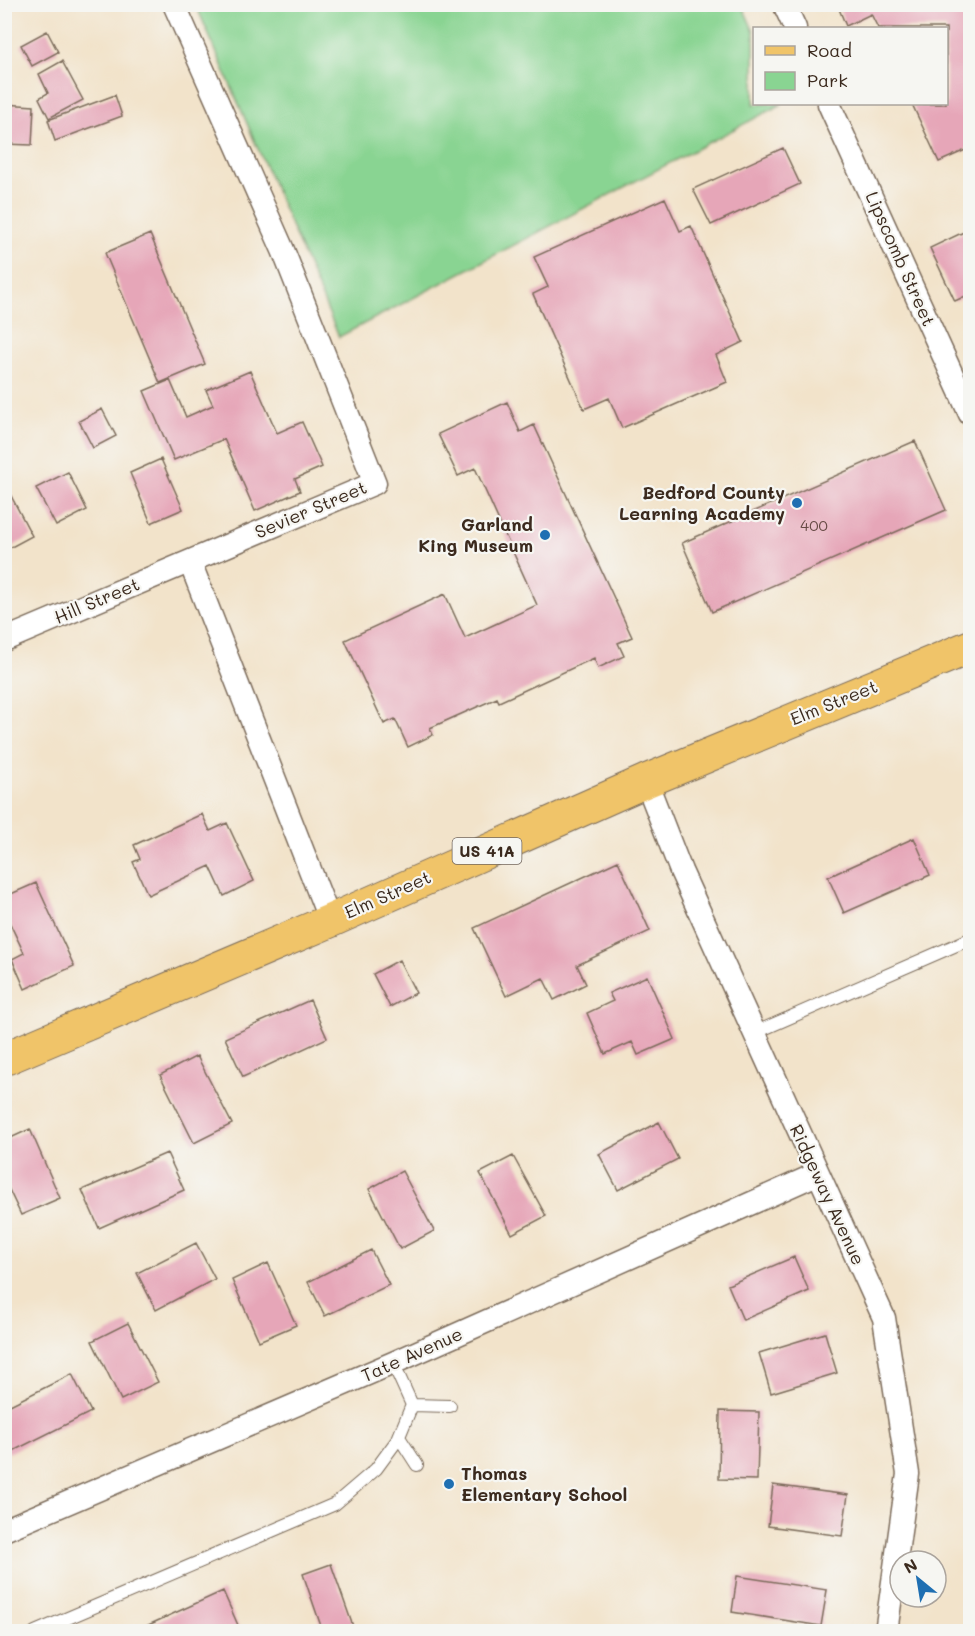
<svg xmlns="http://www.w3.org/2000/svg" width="975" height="1636" font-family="Mali,sans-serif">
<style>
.green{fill:#89d492;stroke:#627f58;stroke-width:1.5}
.building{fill:#e6a6b8}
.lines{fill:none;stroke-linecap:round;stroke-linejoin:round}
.service-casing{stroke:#7b6b5a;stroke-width:14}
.minor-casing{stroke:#7b6b5a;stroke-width:25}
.primary-casing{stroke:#7b6b5a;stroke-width:35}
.service{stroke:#fff;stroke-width:12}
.minor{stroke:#fff;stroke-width:22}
.primary{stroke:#f0c469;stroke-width:33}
.poi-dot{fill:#1f6fb2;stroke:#f6f6f2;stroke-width:2}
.labels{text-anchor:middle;stroke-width:4.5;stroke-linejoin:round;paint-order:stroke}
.number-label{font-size:15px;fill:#664944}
.shield{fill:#f6f6f2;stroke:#73675e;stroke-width:1.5}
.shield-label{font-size:16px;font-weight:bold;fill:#3b2a1e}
.street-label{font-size:18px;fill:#3b2a1e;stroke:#f6f6f2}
.poi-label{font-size:18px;font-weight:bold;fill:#3b2a1e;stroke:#f6f6f2;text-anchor:end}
</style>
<rect width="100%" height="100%" fill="#f6f6f2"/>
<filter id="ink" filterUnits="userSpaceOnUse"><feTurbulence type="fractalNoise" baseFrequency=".0167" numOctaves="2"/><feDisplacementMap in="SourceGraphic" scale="12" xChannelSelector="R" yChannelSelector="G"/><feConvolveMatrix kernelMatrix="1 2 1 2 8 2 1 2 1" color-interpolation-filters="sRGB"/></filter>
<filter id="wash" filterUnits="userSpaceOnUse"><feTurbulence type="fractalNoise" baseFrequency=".008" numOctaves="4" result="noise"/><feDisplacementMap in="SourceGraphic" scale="24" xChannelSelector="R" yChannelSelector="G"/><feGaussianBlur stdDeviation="1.35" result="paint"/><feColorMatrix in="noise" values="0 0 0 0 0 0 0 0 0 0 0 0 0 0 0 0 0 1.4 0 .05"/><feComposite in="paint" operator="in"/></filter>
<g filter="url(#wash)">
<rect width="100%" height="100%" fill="#f2e3ca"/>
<path class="green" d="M196 5H742L754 32V104H782L339 337Z"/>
<g id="blocks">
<path class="building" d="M837 4H970V148L939 162 912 104H946V28H878L871 14 846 26Z
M47 31 58 52 32 66 21 45Z
M62 61 83 100 49 118 39 98 48 93 39 74Z
M115 95 122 116 55 141 48 120Z
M4 104 34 106 32 145 4 144Z
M783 148 800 184 711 225 693 189Z
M665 198 680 231 691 226 743 342 716 355 727 382 622 428 609 398 584 409 533 294 548 287 534 257Z
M970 229V294L955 301 930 248Z
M150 234 205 364 160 383 105 253Z
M250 371 277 433 302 422 322 467 295 479 300 491 255 511 224 439 174 460 144 391 170 380 186 417 213 405 206 390Z
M507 402 520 432 534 425 632 637 618 643 624 656 598 668 594 658 499 702 497 698 430 728 433 735 408 747 395 719 384 724 345 640 445 594 465 638 537 605 475 468 458 476 438 434Z
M102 409 116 436 93 448 79 421Z
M915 441 946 510 712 612 682 543Z
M161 459 183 509 151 523 130 473Z
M68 472 87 510 56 526 36 488Z
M9 492 32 536 4 551V495Z
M202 814 210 831 227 823 254 881 224 896 210 866 148 895 133 862 140 859 134 845Z
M914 838 930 875 844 913 828 877Z
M618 861 650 931 577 965 586 984 554 1000 543 978 506 996 474 928Z
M36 883 74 966 25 989 12 959 24 953 4 911V897Z
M399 960 416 993 390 1007 373 974Z
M647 976 675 1039 638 1055 632 1042 605 1054 587 1013 613 1001 609 993Z
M310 1000 327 1038 243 1077 225 1038Z
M197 1056 232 1124 194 1143 160 1075Z
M659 1122 678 1159 618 1190 599 1154Z
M30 1129 60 1198 21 1215 4 1179V1141Z
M167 1153 184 1190 99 1228 82 1190Z
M513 1156 546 1216 512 1234 480 1173Z
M402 1171 434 1231 400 1249 369 1189Z
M196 1243 215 1279 156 1310 137 1273Z
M371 1250 389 1285 325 1316 308 1282Z
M794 1257 809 1291 743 1320 728 1285Z
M268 1263 296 1325 259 1341 232 1280Z
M128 1323 158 1382 121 1400 92 1341Z
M825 1333 837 1373 771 1393 759 1353Z
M72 1374 91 1412 9 1453 4 1445V1408Z
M720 1411 759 1412 757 1480 719 1479Z
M773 1485 848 1495 842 1536 768 1526Z
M331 1564 355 1632H323L303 1574Z
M737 1576 827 1590 821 1626 732 1612Z
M223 1591 241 1632H146L144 1627Z"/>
</g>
</g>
<g filter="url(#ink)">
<use href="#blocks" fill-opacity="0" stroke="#7b6b5a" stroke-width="1.5"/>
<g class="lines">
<defs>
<path id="service" d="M754 1033 970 939
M412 1405 450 1406
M399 1437 417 1465
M35 1632 335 1504 376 1469 398 1439 412 1405 393 1363"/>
<path id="minor" d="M784 4 795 28
M829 104 970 414
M190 562 330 921
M4 640 375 483 283 250 174 4
M646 781 681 871 884 1318 908 1474 886 1632
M4 1530 393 1363 817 1174"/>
<path id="primary" d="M4 1059 330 921 646 781 970 647"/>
</defs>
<use href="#service" class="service-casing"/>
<use href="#minor" class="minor-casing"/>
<use href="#primary" class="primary-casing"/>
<use href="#service" class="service"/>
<use href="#minor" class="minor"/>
<use href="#primary" class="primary"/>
</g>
</g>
<g class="poi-dot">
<circle cx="797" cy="503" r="6"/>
<circle cx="545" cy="535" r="6"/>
<circle cx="449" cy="1484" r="6"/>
</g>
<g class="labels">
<g class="number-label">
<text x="814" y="531">400</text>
</g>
<rect class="shield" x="452.5" y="838" width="69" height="26" rx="4.5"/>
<g class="shield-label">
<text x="487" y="857">US 41A</text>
</g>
<g class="street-label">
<text transform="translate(900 259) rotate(66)" y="6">Lipscomb Street</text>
<text transform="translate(311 510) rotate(-23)" y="6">Sevier Street</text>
<text transform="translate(97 601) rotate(-23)" y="6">Hill Street</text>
<text transform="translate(834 703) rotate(-22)" y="6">Elm Street</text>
<text transform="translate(388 895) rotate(-24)" y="6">Elm Street</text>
<text transform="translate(827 1195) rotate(65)" y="6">Ridgeway Avenue</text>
<text transform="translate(412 1355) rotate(-24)" y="6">Tate Avenue</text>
</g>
<g class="poi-label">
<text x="785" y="499">Bedford County<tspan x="785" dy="21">Learning Academy</tspan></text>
<text x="533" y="531">Garland<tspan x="533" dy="21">King Museum</tspan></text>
<text x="461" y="1480" text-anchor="start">Thomas<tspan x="461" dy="21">Elementary School</tspan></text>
</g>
</g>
<rect width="975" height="1636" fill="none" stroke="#f6f6f2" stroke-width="24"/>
<rect x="753" y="27" width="195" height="78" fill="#f6f6f2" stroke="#aba49d" stroke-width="1.5"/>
<rect x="765" y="46" width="30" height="9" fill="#f0c469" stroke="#aba49d" stroke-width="1.5"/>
<text x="807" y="57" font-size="18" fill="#3b2a1e">Road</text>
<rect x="765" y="72" width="30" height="18" fill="#89d492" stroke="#aba49d" stroke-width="1.5"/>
<text x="807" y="87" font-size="18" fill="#3b2a1e">Park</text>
<g transform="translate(918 1579) rotate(330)"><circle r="28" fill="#f6f6f2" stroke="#aba49d" stroke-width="1.5"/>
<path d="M0-4.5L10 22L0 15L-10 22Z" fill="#1f6fb2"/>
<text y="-9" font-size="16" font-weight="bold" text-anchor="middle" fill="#3b2a1e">N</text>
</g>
</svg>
